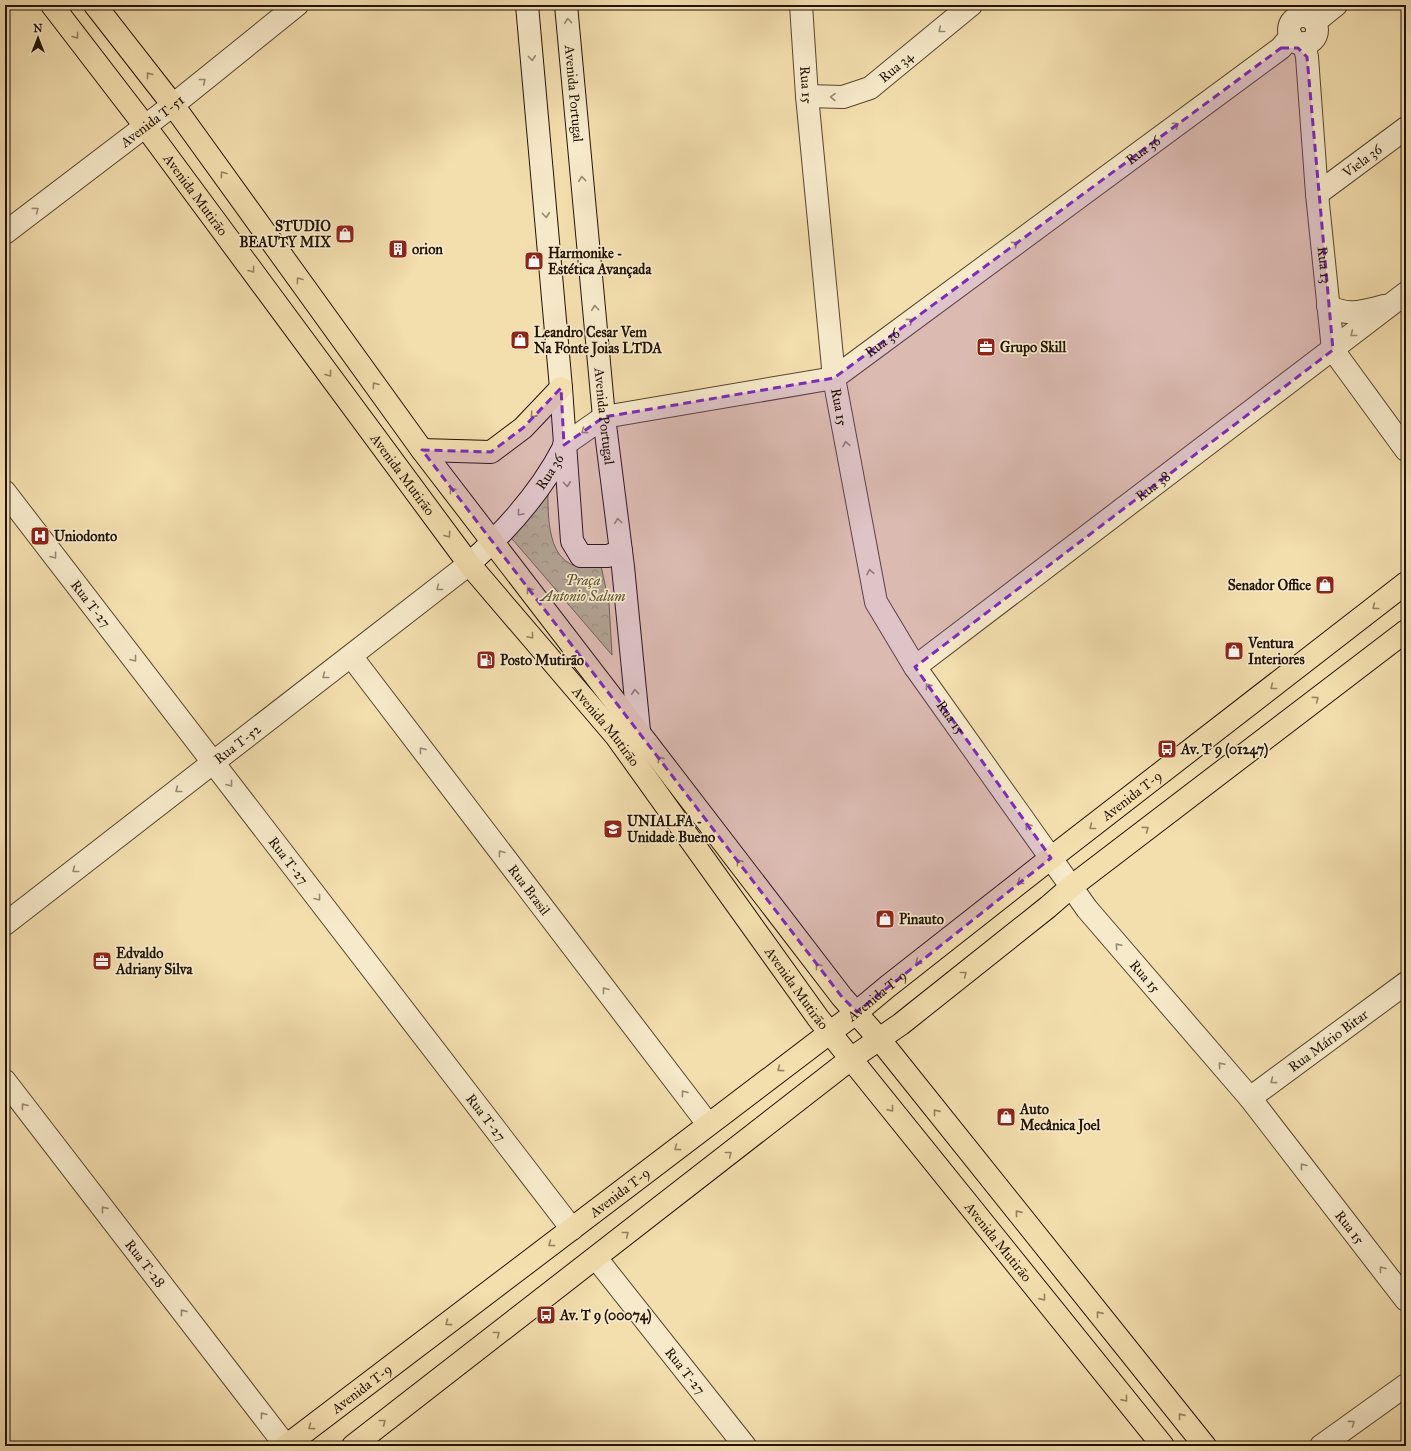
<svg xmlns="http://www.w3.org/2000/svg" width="1411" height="1451" font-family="'IM FELL Great Primer',serif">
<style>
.park{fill:url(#park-crowns);stroke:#706a44}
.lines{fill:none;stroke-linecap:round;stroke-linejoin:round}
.minor-casing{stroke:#56462d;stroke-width:24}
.tertiary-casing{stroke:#56462d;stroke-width:24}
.secondary-casing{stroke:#211302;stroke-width:24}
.primary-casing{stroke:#211302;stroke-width:24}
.minor{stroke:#f7eaca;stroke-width:22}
.tertiary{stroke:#f7eaca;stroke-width:22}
.secondary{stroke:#f7eaca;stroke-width:22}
.primary{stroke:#f3deae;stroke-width:22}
.oneway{stroke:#978970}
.oneway2{stroke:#948361}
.marked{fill:#7b2cbf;fill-opacity:0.2;stroke:#7b2cbf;stroke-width:3;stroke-dasharray:8 5;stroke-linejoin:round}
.labels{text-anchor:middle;stroke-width:3.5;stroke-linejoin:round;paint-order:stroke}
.street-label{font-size:14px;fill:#211302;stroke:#f7eaca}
.poi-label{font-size:14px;font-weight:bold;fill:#211302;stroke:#f7eaca;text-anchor:start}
.park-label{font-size:14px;font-style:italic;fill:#585031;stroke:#f7eaca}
</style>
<defs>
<pattern id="park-crowns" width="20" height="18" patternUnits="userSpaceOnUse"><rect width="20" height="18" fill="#bfc087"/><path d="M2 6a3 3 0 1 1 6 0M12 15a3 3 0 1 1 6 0" fill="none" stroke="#a4a473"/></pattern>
</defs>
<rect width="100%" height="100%" fill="#f3deae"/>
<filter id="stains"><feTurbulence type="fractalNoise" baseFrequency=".005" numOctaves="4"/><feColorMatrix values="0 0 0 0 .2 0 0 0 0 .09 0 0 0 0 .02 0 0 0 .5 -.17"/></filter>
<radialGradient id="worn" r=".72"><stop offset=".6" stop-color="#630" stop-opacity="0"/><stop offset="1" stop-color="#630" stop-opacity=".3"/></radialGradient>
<path class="park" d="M548 483C548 508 545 558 576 566 582 568 593 566 601 566L609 603 612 655 507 533Z"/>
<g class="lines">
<defs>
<g id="minor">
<circle cx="1303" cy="30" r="14"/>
<path d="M1315 22 1336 5"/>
<path id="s1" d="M1304 43 1307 57 1317 194 1333 350 1406 450"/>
<path id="s2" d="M807 96 843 97 870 88 971 5"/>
<path id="s3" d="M1317 194 1406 128"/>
<path id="s4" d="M5 233 173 105 297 5"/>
<path d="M1328 306C1348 317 1364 311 1384 306"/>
<path id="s5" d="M564 445 604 417 834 378 1281 48 1291 36"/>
<path id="s6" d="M5 492 572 1229"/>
<path id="s7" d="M351 656 708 1124"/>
<path id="s8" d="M915 667 1406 293"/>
<path id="s9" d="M5 924 469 564"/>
<path id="s10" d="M5 1081 286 1446"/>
<path id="s11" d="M1250 1098 1406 983"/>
<path id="s12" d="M596 1258 745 1446"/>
<path d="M1321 1446 1406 1385"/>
</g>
<g id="tertiary">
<path id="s13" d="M801 5 807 96 834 378 876 602 915 667 1087 909 1250 1098 1406 1300"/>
</g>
<g id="secondary">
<path d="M527 5 561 388 572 541 581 556H608L621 551"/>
<path id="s14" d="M566 5 604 417 623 567 639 731"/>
<path id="s15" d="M469 564C507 530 541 492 564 447"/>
</g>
<g id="primary">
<path id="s16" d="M52 5 145 126 469 564 616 736 818 1018 1163 1446"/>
<path d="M95 5 173 105 422 450 842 997 880 1040 1205 1446"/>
<path d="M422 450 491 452 523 428 561 388"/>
<path id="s17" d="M286 1446 857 1012 887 987 1051 858 1406 583"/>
<path d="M353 1446 852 1058 901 1024 1048 907 1071 887 1406 631"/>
</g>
</defs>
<use href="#minor" class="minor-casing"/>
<use href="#tertiary" class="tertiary-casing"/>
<use href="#secondary" class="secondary-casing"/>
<use href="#primary" class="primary-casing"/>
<use href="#minor" class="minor"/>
<use href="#tertiary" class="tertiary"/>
<use href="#secondary" class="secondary"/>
<use href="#primary" class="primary"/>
</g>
<defs><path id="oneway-chevron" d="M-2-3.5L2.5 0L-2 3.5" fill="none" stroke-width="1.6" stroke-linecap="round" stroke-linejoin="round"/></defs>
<g class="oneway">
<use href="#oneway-chevron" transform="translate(568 21) rotate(-95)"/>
<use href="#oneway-chevron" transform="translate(941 30) rotate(141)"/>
<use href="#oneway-chevron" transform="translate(532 58) rotate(85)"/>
<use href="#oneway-chevron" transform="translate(203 81) rotate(-39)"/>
<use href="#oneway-chevron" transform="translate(833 97) rotate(-178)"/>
<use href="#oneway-chevron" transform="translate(1176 125) rotate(-36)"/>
<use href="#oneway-chevron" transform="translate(582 179) rotate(-96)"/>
<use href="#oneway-chevron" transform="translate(36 210) rotate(-37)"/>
<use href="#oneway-chevron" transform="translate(546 215) rotate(85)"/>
<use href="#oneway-chevron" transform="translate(1015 244) rotate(-36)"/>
<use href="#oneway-chevron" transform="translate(595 308) rotate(-95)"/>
<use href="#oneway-chevron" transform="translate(910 321) rotate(-36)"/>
<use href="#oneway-chevron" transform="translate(1353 334) rotate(142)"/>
<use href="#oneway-chevron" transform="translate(584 431) rotate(144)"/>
<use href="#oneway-chevron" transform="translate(846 444) rotate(-101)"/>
<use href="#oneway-chevron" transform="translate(567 484) rotate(85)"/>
<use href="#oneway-chevron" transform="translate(520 513) rotate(130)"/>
<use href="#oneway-chevron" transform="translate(618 521) rotate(-97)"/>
<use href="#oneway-chevron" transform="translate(54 556) rotate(52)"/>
<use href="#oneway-chevron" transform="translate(870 572) rotate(-101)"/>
<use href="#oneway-chevron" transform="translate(439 588) rotate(142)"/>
<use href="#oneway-chevron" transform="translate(134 659) rotate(52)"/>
<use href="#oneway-chevron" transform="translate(325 676) rotate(142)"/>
<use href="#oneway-chevron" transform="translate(928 686) rotate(-125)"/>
<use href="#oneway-chevron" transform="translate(635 692) rotate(-95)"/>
<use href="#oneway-chevron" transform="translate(422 750) rotate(-127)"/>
<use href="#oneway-chevron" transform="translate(230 784) rotate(52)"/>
<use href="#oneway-chevron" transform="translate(178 790) rotate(142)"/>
<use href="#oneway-chevron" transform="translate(1028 826) rotate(-125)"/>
<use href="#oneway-chevron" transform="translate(501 853) rotate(-127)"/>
<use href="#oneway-chevron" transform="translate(75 870) rotate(142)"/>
<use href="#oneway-chevron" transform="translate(318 898) rotate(52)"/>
<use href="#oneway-chevron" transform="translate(1118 946) rotate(-131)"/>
<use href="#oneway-chevron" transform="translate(605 990) rotate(-127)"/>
<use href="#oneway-chevron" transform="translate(1221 1065) rotate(-131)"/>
<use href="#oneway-chevron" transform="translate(1273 1081) rotate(144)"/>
<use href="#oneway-chevron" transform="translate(684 1093) rotate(-127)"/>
<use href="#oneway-chevron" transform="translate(24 1106) rotate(-128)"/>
<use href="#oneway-chevron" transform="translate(1303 1166) rotate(-128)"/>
<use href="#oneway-chevron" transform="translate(104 1209) rotate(-128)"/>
<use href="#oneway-chevron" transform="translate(1382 1269) rotate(-128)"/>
<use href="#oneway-chevron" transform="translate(183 1312) rotate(-128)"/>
<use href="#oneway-chevron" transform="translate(263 1415) rotate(-128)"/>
<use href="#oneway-chevron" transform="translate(1352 1423) rotate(-36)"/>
</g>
<g class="oneway2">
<use href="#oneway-chevron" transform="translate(76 36) rotate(52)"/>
<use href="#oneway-chevron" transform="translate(149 75) rotate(-128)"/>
<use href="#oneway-chevron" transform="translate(223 174) rotate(-126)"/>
<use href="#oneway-chevron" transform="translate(252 270) rotate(53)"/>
<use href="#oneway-chevron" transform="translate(299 280) rotate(-126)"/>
<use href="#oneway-chevron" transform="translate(329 374) rotate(53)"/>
<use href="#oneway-chevron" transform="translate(375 385) rotate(-126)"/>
<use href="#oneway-chevron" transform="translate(533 415) rotate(132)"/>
<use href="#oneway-chevron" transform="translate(452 490) rotate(-127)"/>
<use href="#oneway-chevron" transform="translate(448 535) rotate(54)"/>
<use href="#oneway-chevron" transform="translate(529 590) rotate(-128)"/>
<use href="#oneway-chevron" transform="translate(1375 607) rotate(142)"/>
<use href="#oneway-chevron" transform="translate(531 636) rotate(50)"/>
<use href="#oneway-chevron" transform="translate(1273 687) rotate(142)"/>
<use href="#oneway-chevron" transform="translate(1316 699) rotate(-37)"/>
<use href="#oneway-chevron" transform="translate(660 759) rotate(-127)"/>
<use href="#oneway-chevron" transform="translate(1092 827) rotate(142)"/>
<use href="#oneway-chevron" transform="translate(1146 829) rotate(-37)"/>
<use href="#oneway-chevron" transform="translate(739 862) rotate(-127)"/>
<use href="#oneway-chevron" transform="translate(1020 882) rotate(142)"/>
<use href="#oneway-chevron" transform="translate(918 962) rotate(142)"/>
<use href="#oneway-chevron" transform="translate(818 966) rotate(-127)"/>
<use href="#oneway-chevron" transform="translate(964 974) rotate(-38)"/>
<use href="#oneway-chevron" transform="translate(780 1069) rotate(143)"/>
<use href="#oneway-chevron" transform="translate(891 1109) rotate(51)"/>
<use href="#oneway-chevron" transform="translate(936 1112) rotate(-129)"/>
<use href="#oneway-chevron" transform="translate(677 1148) rotate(143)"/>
<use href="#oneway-chevron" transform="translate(729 1154) rotate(-38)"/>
<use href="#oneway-chevron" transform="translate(1018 1213) rotate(-129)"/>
<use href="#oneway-chevron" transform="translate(626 1234) rotate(-38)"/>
<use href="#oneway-chevron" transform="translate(551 1244) rotate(143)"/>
<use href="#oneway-chevron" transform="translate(1043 1298) rotate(51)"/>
<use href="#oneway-chevron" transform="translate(1099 1314) rotate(-129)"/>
<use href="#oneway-chevron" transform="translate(448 1323) rotate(143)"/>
<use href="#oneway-chevron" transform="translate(497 1334) rotate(-38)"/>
<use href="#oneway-chevron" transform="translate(1125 1399) rotate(51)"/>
<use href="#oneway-chevron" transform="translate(1181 1416) rotate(-129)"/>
<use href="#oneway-chevron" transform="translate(383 1422) rotate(-38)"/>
<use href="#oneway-chevron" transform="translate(311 1427) rotate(143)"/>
</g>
<path class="marked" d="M1281 48H1298L1307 57 1333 350 915 667 1051 858 857 1012 842 997 422 450 491 452 523 428 561 388 564 445 604 417 834 378Z"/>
<defs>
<symbol id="shop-square" viewBox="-11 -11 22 22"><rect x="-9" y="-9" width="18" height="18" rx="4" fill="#8f2418" stroke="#f7eaca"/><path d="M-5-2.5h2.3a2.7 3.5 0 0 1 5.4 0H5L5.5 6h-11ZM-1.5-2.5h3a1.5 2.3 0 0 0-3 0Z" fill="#fff"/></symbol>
<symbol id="building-square" viewBox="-11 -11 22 22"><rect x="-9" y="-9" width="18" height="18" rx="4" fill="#8f2418" stroke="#f7eaca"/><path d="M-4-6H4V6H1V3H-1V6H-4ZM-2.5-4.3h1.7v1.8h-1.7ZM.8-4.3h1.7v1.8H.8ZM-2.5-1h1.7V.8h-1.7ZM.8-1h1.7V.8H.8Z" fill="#fff"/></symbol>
<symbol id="office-square" viewBox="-11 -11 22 22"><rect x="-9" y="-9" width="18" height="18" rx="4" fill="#8f2418" stroke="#f7eaca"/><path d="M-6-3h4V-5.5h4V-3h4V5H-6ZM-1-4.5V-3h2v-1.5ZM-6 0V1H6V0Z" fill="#fff"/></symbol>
<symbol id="hospital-square" viewBox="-11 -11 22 22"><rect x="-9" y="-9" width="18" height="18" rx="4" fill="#8f2418" stroke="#f7eaca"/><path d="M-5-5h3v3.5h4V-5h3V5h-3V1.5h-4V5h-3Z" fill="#fff"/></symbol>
<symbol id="fuel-square" viewBox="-11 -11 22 22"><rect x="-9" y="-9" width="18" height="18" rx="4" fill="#8f2418" stroke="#f7eaca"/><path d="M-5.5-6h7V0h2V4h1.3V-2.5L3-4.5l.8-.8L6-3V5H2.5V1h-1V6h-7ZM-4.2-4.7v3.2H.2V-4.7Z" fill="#fff"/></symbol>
<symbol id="bus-square" viewBox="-11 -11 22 22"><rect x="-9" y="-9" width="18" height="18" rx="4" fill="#8f2418" stroke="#f7eaca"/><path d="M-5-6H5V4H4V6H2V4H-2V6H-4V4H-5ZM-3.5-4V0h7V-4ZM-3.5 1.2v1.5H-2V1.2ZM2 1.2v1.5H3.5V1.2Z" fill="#fff"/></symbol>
<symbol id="school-square" viewBox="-11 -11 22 22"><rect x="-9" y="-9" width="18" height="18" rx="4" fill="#8f2418" stroke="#f7eaca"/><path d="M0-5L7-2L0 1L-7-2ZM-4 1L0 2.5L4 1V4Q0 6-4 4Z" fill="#fff"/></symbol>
</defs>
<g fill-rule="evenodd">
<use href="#shop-square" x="334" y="223" width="22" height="22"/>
<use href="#building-square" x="387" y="238" width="22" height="22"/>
<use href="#shop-square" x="523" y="250" width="22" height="22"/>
<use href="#shop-square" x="509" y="329" width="22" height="22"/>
<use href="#office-square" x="975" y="336" width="22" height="22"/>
<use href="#hospital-square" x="29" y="525" width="22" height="22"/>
<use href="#shop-square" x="1314" y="574" width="22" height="22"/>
<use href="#shop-square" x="1223" y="640" width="22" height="22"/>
<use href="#fuel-square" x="475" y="649" width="22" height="22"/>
<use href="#bus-square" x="1156" y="738" width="22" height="22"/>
<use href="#school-square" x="602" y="818" width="22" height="22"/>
<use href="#shop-square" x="874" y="908" width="22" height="22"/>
<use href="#office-square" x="91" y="950" width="22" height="22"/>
<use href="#shop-square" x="995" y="1106" width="22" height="22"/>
<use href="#bus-square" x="535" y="1304" width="22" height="22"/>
</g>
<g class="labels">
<g class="street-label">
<text dy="5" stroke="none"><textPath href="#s2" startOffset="98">Rua 34</textPath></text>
<text dy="5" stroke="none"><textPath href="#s13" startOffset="80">Rua 15</textPath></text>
<text dy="5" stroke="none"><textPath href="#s14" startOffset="89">Avenida Portugal</textPath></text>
<text dy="5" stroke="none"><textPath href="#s4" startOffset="185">Avenida T-51</textPath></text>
<text dy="5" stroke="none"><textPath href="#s5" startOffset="666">Rua 36</textPath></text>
<text dy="5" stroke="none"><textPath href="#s3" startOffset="56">Viela 36</textPath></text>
<text dy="5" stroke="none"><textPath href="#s16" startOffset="238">Avenida Mutirão</textPath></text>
<text dy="5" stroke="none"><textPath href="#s1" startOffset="223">Rua 13</textPath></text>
<text dy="5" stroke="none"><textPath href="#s5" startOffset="342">Rua 36</textPath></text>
<text dy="5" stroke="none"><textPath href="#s13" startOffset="404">Rua 15</textPath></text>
<text dy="5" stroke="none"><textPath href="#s14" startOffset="413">Avenida Portugal</textPath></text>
<text dy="5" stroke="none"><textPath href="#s15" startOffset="123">Rua 36</textPath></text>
<text dy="5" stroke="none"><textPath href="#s16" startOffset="586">Avenida Mutirão</textPath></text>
<text dy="5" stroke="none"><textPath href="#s8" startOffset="299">Rua 38</textPath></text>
<text dy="5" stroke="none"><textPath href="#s6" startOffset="141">Rua T-27</textPath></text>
<text dy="5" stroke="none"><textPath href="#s13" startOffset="740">Rua 15</textPath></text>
<text dy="5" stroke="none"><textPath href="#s16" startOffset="910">Avenida Mutirão</textPath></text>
<text dy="5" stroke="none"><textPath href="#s9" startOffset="294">Rua T-52</textPath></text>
<text dy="5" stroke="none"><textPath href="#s17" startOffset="1067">Avenida T-9</textPath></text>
<text dy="5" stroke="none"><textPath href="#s6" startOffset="465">Rua T-27</textPath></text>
<text dy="5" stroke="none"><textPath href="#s7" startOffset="294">Rua Brasil</textPath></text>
<text dy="5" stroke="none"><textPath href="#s13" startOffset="1064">Rua 15</textPath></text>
<text dy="5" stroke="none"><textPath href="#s16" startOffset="1234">Avenida Mutirão</textPath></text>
<text dy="5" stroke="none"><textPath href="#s17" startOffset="743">Avenida T-9</textPath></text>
<text dy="5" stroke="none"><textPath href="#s11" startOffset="97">Rua Mário Bitar</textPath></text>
<text dy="5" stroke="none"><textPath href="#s6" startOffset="789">Rua T-27</textPath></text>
<text dy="5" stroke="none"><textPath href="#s17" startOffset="419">Avenida T-9</textPath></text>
<text dy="5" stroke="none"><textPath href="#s13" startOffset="1388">Rua 15</textPath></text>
<text dy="5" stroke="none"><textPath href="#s16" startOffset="1558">Avenida Mutirão</textPath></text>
<text dy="5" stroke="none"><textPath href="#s10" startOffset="230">Rua T-28</textPath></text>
<text dy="5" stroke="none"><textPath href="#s12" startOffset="144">Rua T-27</textPath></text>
<text dy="5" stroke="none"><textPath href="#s17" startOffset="95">Avenida T-9</textPath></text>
</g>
<g class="poi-label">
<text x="331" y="231" text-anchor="end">STUDIO<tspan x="331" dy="16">BEAUTY MIX</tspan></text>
<text x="412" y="254">orion</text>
<text x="548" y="258">Harmonike -<tspan x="548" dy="16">Estética Avançada</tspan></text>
<text x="534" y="337">Leandro Cesar Vem<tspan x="534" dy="16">Na Fonte Joias LTDA</tspan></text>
<text x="1000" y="352">Grupo Skill</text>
<text x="54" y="541">Uniodonto</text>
<text x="1311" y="590" text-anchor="end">Senador Office</text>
<text x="1248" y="648">Ventura<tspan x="1248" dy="16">Interiores</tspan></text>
<text x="500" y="665">Posto Mutirão</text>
<text x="1181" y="754">Av. T 9 (01247)</text>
<text x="627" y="826">UNIALFA -<tspan x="627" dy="16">Unidade Bueno</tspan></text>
<text x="899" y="924">Pinauto</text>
<text x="116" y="958">Edvaldo<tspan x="116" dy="16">Adriany Silva</tspan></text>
<text x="1020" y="1114">Auto<tspan x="1020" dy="16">Mecânica Joel</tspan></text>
<text x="560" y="1320">Av. T 9 (00074)</text>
</g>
<g class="park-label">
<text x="583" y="585">Praça<tspan x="583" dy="16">Antonio Salum</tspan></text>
</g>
</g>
<rect width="1411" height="1451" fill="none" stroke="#f3deae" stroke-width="20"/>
<rect x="6" y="6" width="1399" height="1439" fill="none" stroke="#211302" stroke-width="2"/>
<rect x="10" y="10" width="1391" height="1431" fill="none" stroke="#211302"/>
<g transform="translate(38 38)" stroke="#f7eaca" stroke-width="3" paint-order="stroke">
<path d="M0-3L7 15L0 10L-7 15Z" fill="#211302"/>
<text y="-6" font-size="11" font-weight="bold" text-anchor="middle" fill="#211302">N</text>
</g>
<rect width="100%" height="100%" filter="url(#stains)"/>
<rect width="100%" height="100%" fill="url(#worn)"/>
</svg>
